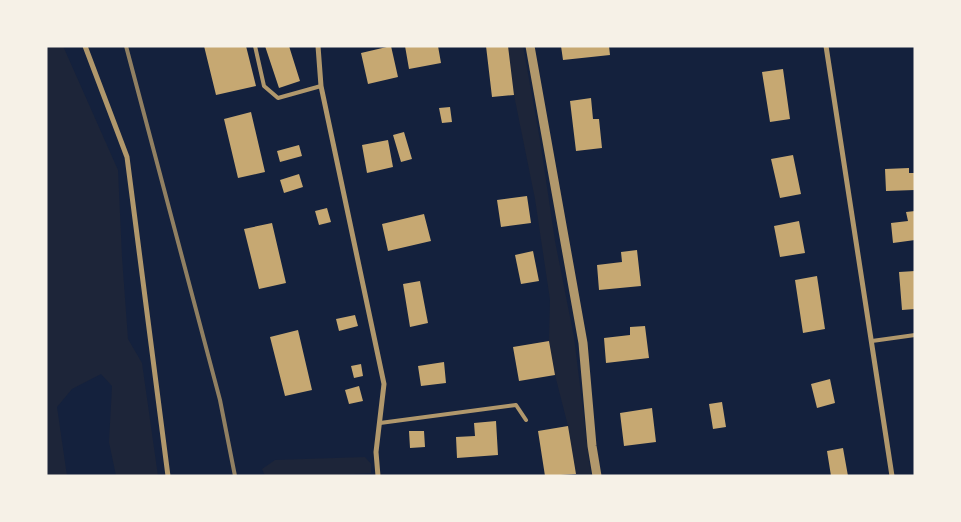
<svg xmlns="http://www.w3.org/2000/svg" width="961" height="522" font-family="'IBM Plex Sans',sans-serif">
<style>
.green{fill:#1d2539}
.building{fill:#c6a872}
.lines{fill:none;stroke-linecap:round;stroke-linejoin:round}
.service{stroke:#b1986c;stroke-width:4}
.minor{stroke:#b1986c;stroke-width:5}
.tertiary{stroke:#b1986c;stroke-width:9}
.rail{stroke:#918062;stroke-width:4}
</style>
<rect width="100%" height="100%" fill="#14213d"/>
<path class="green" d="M46 46H63L118 170 122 257 128 339 142 363 158 476H116L109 442 112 386 101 374 72 389 57 407 67 476H46Z
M508 46H523L540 140 555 241 574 337 591 475 576 474 568 426 555 375 549 341 550 300 535 199 514 95Z
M365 457 371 464V473L320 476H265L262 469 275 460Z"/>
<path class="building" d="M204 46H246L256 86 216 95Z
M265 46H289L300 81 279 88Z
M391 46 398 77 368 84 361 53Z
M405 46H438L441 63 409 69Z
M486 46H508L514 95 492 97Z
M561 46H609L610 55 563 60Z
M783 69 790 119 770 122 762 72Z
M591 98 593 119H599L602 148 576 151 570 101Z
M450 107 452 122 442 123 439 108Z
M251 112 265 172 238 178 224 119Z
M404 132 412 159 401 162 393 135Z
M388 140 393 167 367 173 362 145Z
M299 145 302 156 280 162 277 151Z
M793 155 801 194 780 198 771 159Z
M909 168V173H915V190L886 191 885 169Z
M299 174 303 187 284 193 280 180Z
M527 196 531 223 501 227 497 200Z
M327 208 331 222 319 225 315 211Z
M915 211V240L893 243 891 223 908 221 906 212Z
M424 214 431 241 388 251 382 224Z
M799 221 805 253 780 257 774 226Z
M272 223 286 283 259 289 244 229Z
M637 250 641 286 599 290 597 265 622 262 621 252Z
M533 251 539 281 521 284 515 255Z
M915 271V309L902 310 899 272Z
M817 276 825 329 803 333 795 280Z
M420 281 428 323 410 327 403 284Z
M355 315 358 326 339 331 336 319Z
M645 326 649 358 606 363 604 338 630 335V327Z
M298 330 312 390 285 396 270 337Z
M549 341 555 375 519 381 513 347Z
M444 362 446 383 421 386 418 366Z
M361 364 363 376 354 378 351 366Z
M830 379 835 403 817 408 811 384Z
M359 386 363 401 349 404 345 390Z
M722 402 726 427 713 429 709 404Z
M652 408 656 442 624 446 620 413Z
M496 421 498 455 457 458 456 437 475 436 474 423Z
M568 426 576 474 545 476 538 431Z
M409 431H424L425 447 410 448Z
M843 448 848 476H831L827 451Z"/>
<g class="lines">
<path class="service" d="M255 46 264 86 278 98 321 86
M872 341 915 335
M380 423 516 405 526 420"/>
<path class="minor" d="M85 46 127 157 168 476
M318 46 321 86 384 384 376 452 378 476
M826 46 892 476"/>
<path class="tertiary" d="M530 46 583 343 592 446 597 476"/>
<path class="rail" d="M126 46 220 400 235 476"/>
</g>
<rect width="961" height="522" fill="none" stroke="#f6f1e7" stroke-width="95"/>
</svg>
